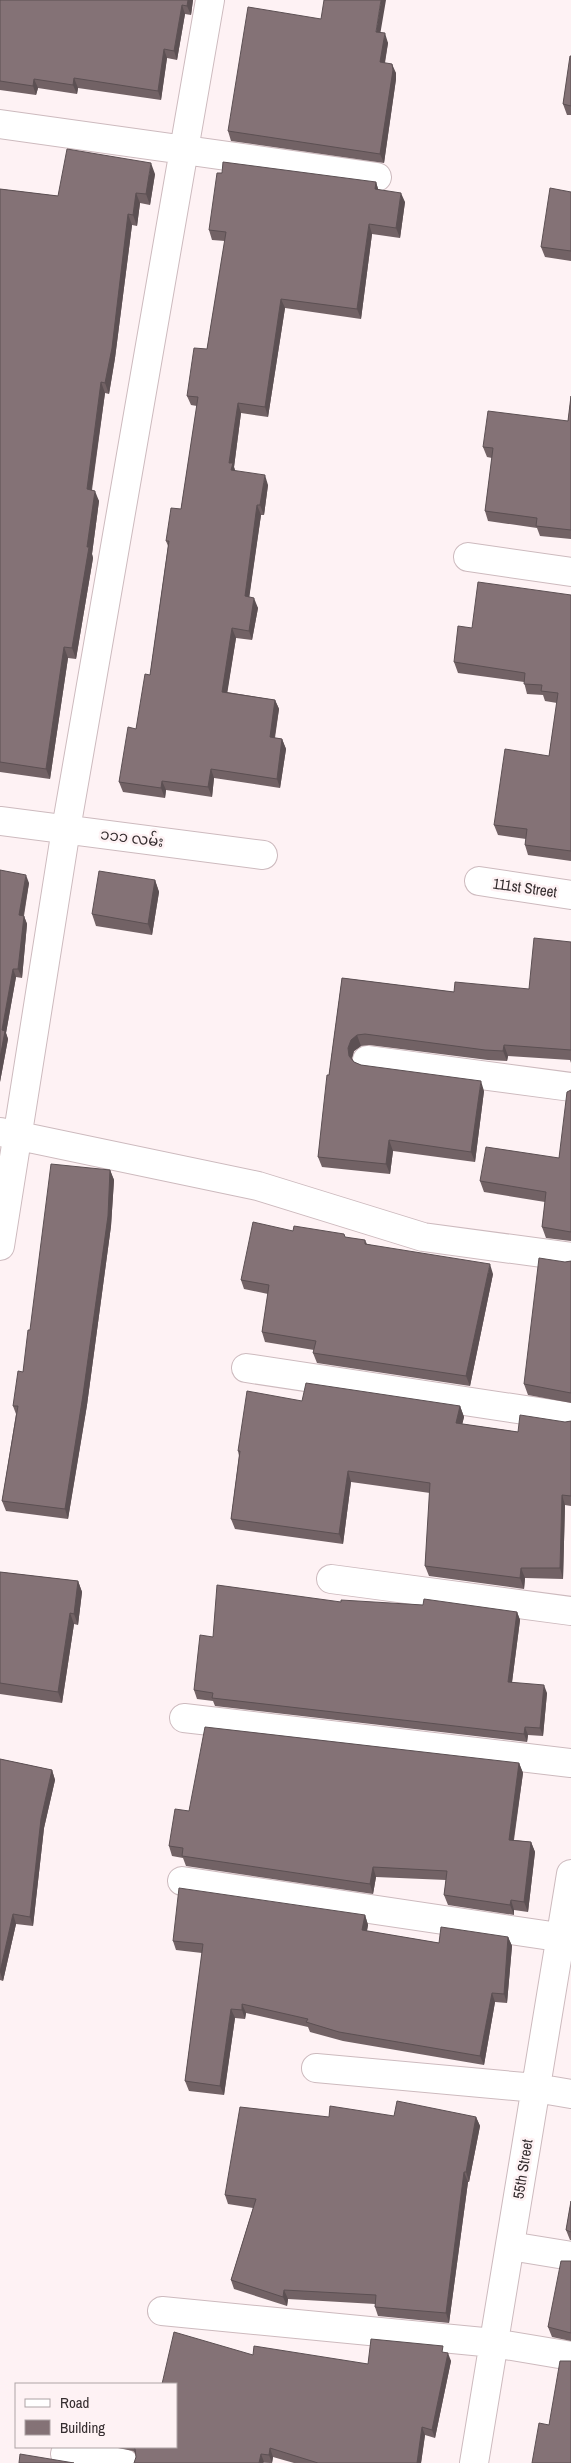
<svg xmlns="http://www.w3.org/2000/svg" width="571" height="2463" font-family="'Archivo Narrow','Noto Sans Myanmar',sans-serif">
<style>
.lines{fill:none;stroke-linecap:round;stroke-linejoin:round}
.street-casing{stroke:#cdbabe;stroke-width:30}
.street{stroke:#fff;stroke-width:28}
.wall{fill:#726265}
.shaded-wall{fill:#5c5053}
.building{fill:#847276;stroke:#5c5053}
.labels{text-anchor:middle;stroke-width:5;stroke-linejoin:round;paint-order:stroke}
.street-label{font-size:15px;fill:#352d2f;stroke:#fef2f4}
</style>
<rect width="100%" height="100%" fill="#fef2f4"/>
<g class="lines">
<defs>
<path id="street" d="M0 124 377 177
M468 557 571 572
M0 821 263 855
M479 881 571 895
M367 1060 571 1087
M0 1132 258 1186 423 1237 571 1257
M0 1246 66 829 210 0
M246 1368 571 1417
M331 1579 571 1611
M184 1718 571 1763
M182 1881 571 1939
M316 2068 536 2088 571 2094
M510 2246 571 2256
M162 2311 494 2343 571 2356
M65 2454 124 2463
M474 2463 571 1874"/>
</defs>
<use href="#street" class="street-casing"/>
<use href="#street" class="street"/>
</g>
<path class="wall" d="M0 0H193L191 15 185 14 177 60 167 58 161 100 78 88 77 94 38 88 36 95 0 90Z
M321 19 381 33 388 43 385 63 396 73V79L384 163 231 141 228 131Z
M571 56V115H567L563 104Z
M155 174 150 205 140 203 137 226 132 225 115 358 109 394 105 393 92 490 99 501 92 554 93 558 76 659 68 658 50 779 0 772V189L58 196Z
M376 182 378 189 405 202 400 238 372 234 361 319 285 308 268 417 241 413 234 467 235 471 268 485 264 515H261L249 597 258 608 252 640 236 638 227 692 275 700 279 709 275 738 282 739 286 749 280 788 214 778 212 797 166 790 165 798 123 792 119 782 136 729 150 675 168 546 166 541 181 509 197 406 191 405 187 396 207 349 225 241 212 240 209 230Z
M571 192V261L545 257 541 247Z
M571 396V539L540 536 537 528 488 521 485 511 492 458 487 457 483 447 568 421Z
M571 595V861L528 855 525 845 526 839 498 835 494 825 549 756 557 703 545 701 543 695 527 694 524 682 458 673 454 662 472 628Z
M0 870 29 883 24 916 27 924 22 978 16 977 6 1033 8 1039 0 1082Z
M155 880 159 892 152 935 96 926 92 914Z
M571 942V1063L570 1060 508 1056 507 1061 488 1060 369 1045 361 1046 354 1051 352 1058 354 1062 361 1065 484 1091 475 1162 393 1151 390 1174 322 1167 318 1157 342 978 454 992 529 989Z
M571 1090V1241L546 1238 542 1227 545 1202 484 1192 480 1181 559 1158Z
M110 1170 114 1180 111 1226 87 1405 68 1519 6 1511 2 1501 16 1414 13 1406 23 1372 30 1330Z
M293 1231 365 1240 367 1244 493 1274 470 1386 317 1363 313 1353 314 1350 265 1342 262 1332 268 1294 244 1289 241 1280Z
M571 1261V1403L528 1395 524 1384 565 1262Z
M302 1401 460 1406 464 1417 462 1424 518 1432 571 1421V1506L565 1505 563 1579 525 1578 524 1589 429 1576 425 1566 430 1493 351 1482 343 1544 235 1529 231 1519 239 1456 238 1451Z
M0 1572 78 1581 82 1592 78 1625 74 1624 62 1703 0 1694Z
M341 1602 517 1612 520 1620 512 1682 547 1693 543 1736 528 1735 527 1742 215 1706 213 1701 197 1699 194 1690 213 1637Z
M0 1759 52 1770 55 1780 44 1828 33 1926 16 1924 3 1981 0 1980Z
M519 1763 523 1773 514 1840 531 1842 535 1852 528 1912 514 1910V1915L448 1905 444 1895 446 1880 376 1877 373 1894 186 1866 183 1858 172 1856 169 1846 189 1811Z
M365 1915 368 1925 367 1931 439 1943 508 1937 512 1946 507 2003 495 2002 484 2065 343 2041 310 2032 308 2027 246 2013 245 2019 235 2018 224 2095 189 2091 185 2081 202 1953 176 1950 173 1941Z
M394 2116 476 2117 480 2126 469 2182H468L449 2323 378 2316 375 2307V2304L288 2299 287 2306 234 2289 231 2280 253 2208 228 2204 225 2195 329 2117Z
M571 2201V2240H570L566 2230Z
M571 2261V2341L552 2337 548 2327Z
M445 2353 451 2361 435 2438 425 2435 421 2463H294L273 2457 272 2463H270L136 2457V2454L133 2451 113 2447H176L253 2355 368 2364Z"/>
<path class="shaded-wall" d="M188 0H193L191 15 187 6Z
M381 0H386L379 41 376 32Z
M182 5 185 14 177 60 174 51Z
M385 33 388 43 383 72 380 62Z
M164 49 167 58 161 100 158 91Z
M392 64 396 73V79L384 163 380 154Z
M74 78 78 88 77 94 73 85Z
M34 79 38 88 36 95 33 86Z
M151 163 155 174 150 205 146 194Z
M376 182 379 192 375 189Z
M136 193 140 203 137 226 133 215Z
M401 193 405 202 400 238 396 228Z
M128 214 132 225 115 358 109 394 105 383Z
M369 224 372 234 361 319 357 309Z
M281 299 285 308 268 417 265 407Z
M101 382 105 393 90 500 87 489Z
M238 403 241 413 234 467 236 473 235 480 229 463Z
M265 475 268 485 264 515 260 505Z
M95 491 99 501 92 554 93 558 76 659 72 648Z
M257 505 261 515 248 606 245 596Z
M254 598 258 608 252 640 249 631Z
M232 628 236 638 226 701 222 692Z
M64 647 68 658 50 779 46 769Z
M275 700 279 709 273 747 270 737Z
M282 739 286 749 280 788 277 779Z
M211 769 214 778 212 797 208 787Z
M162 781 166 790 165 798 161 788Z
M26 875 29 883 22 924 19 915Z
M155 880 159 892 152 935 148 924Z
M24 916 27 924 22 978 18 969Z
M13 969 16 977 6 1033 8 1039 0 1082V1058L2 1030Z
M357 1035 361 1046 354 1051 352 1058 349 1056 348 1048 351 1040Z
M504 1045 508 1056 507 1061 503 1051Z
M481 1081 484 1091 475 1162 471 1152Z
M389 1140 393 1151 390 1174 386 1164Z
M110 1170 114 1180 111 1226 87 1405 68 1519 65 1509Z
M490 1264 493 1274 470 1386 466 1376Z
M460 1406 464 1417 460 1434 456 1423Z
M348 1471 351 1482 343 1544 339 1534Z
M562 1495 565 1505 563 1579 560 1568Z
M521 1568 525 1578 524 1589 520 1578Z
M78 1581 82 1592 78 1625 74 1614Z
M517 1612 520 1620 511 1690 508 1682Z
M70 1613 74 1624 62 1703 58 1692Z
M544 1685 547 1693 543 1736 540 1728Z
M525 1727 528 1735 527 1742 524 1734Z
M519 1763 523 1773 512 1850 509 1840Z
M52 1770 55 1780 44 1828 33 1926 30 1917 41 1819Z
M531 1842 535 1852 528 1912 524 1902Z
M373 1867 376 1877 373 1894 370 1884Z
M511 1900 514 1910V1915L510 1905Z
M13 1914 16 1924 3 1981 0 1972Z
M365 1915 368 1925 365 1940 362 1930Z
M508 1937 512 1946 507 2003 504 1994Z
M492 1993 495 2002 484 2065 480 2056Z
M242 2004 246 2013 245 2019 242 2010Z
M231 2009 235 2018 224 2095 220 2086Z
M476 2117 480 2126 469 2182 466 2172Z
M464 2172 468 2182 449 2323 446 2313Z
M284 2290 288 2299 287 2306 283 2297Z
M448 2353 451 2361 435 2438 432 2430Z
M422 2427 425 2435 421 2463H417Z
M270 2448 273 2457 272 2463 269 2455Z
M261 2454 264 2462 263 2463H259Z"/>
<path class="building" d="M0 0H188L187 6 182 5 174 51 164 49 158 91 74 78 73 85 34 79 33 86 0 81Z
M324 0H381L376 32 385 33 380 62 392 64 393 70 380 154 228 131 248 7 321 19Z
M570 56H571V106L563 104Z
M67 149 151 163 146 194 136 193 133 215 128 214 112 348 105 383 101 382 87 489 95 491 87 547H89L72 648 64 647 46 769 0 762V189L58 196Z
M223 162 376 182 375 189 401 193 396 228 369 224 357 309 281 299 265 407 238 403 229 463H233L231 470 265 475 260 505H257L245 596 254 598 249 631 232 628 222 692 275 700 270 737 282 739 277 779 211 769 208 787 162 781 161 788 119 782 128 727 136 729 145 674 150 675 169 541H166L171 508 181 509 198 397 187 396 194 348 207 349 226 232 209 230 217 173H222Z
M550 188 571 192V251L541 247Z
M571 396V530L536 526 537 518 485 511 493 448 483 447 488 411 568 421Z
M478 582 571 595V851L525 845 527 829 494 825 505 749 549 756 558 693 541 691 542 685 524 684 525 673 454 662 458 626 472 628Z
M0 870 26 875 19 915 24 916 18 969H13L2 1030 5 1031 0 1058Z
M99 871 155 880 148 924 92 914Z
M534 938 571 942V1050L504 1045 503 1051 485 1050 365 1034 357 1035 351 1040 348 1048 349 1056 354 1062 361 1065 481 1081 471 1152 389 1140 386 1164 318 1157 327 1075H329L342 978 454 992 455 982 529 989Z
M571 1090V1232L542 1227 546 1192 480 1181 486 1147 559 1158 567 1092Z
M51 1164 110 1170 108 1216 83 1395 65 1509 2 1501 18 1406H13L18 1371 23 1372 28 1330H30Z
M253 1222 293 1231 294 1226 344 1234 345 1237 365 1240V1244L490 1264 466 1376 313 1353 316 1341 262 1332 269 1285 241 1280Z
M539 1258 565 1262 571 1261V1393L524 1384Z
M306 1383 460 1406 456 1423 518 1432 520 1415 565 1422 571 1421V1496L562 1495 560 1568H521L520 1578 425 1566 430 1483 348 1471 339 1534 231 1519 240 1451H238L247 1391 302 1401Z
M0 1572 78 1581 74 1614 70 1613 58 1692 0 1683Z
M217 1585 341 1602V1600L423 1605 424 1599 517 1612 508 1682 544 1685 540 1728 525 1727 524 1734 212 1698 213 1693 194 1690 200 1635 213 1637Z
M205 1727 519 1763 509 1840 531 1842 524 1902 511 1900 510 1905 444 1895 447 1871 373 1867 370 1884 182 1856 183 1848 169 1846 175 1809 189 1811Z
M0 1759 52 1770 41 1819 30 1917 13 1914 0 1972Z
M179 1888 365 1915 362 1930 439 1943 441 1927 508 1937 504 1994 492 1993 480 2056 339 2032 306 2022 308 2019 242 2004V2010L231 2009 220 2086 185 2081 203 1944 173 1941Z
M397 2101 476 2117 466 2172H464L446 2313 375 2307 376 2295 284 2290 283 2297 231 2280 256 2199 225 2195 240 2107 329 2117 330 2106 394 2116Z
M571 2201V2232L566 2230Z
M561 2261H571V2333L548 2327Z
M174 2332 253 2355 254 2346 368 2364 371 2339 443 2346 442 2352 448 2353 432 2430 422 2427 417 2463H318L270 2448 269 2455 261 2454 259 2463H134L136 2457 135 2449 134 2447H176V2384H162Z
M560 2361H571V2463H532L539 2423 549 2425Z
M20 2454 74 2463H19Z"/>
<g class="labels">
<g class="street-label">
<text transform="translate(132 838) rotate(7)" y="5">၁၁၁ လမ်း</text>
<text transform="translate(525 888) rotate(8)" y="5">111st Street</text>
<text transform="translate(523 2169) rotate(-81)" y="5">55th Street</text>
</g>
</g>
<rect x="15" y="2383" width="162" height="65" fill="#fef2f4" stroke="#aea3a5"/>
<rect x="25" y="2399" width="25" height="8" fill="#ffffff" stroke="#aea3a5"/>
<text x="60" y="2408" font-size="15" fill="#352d2f">Road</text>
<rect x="25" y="2420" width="25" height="15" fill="#847276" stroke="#aea3a5"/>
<text x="60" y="2433" font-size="15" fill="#352d2f">Building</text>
</svg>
